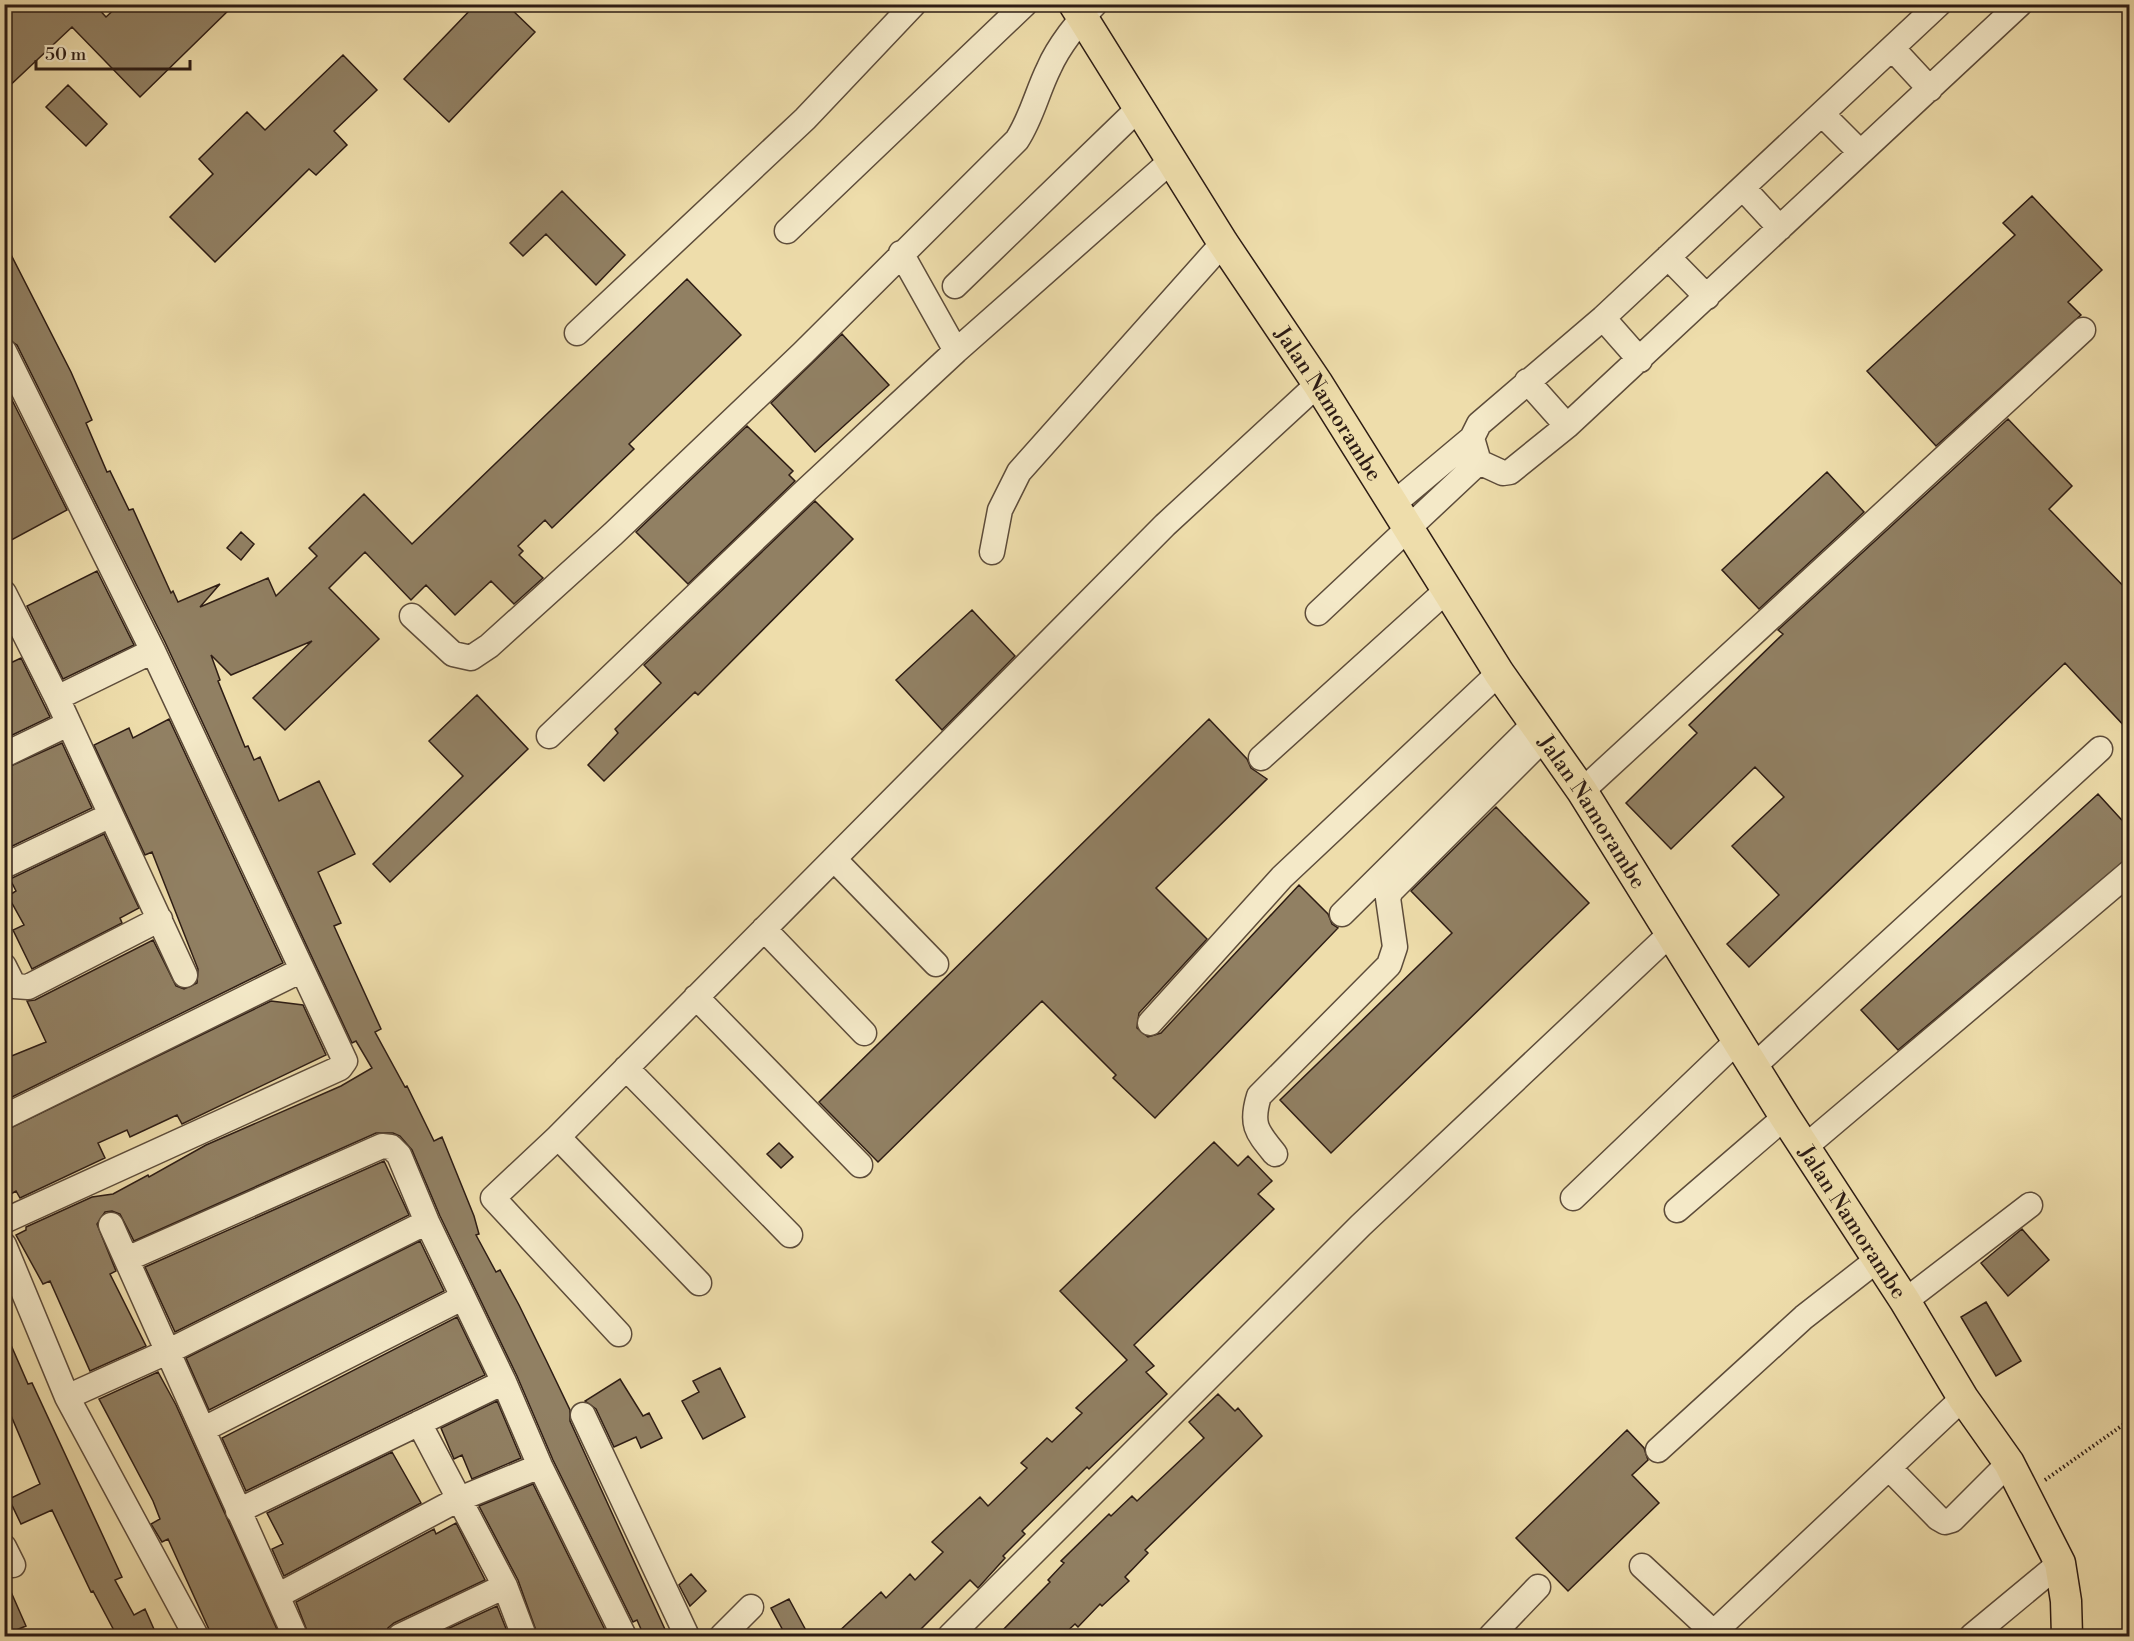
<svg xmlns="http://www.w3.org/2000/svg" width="2134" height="1641" font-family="'Libre Bodoni',serif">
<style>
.building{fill:#918063;stroke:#2d1c14;stroke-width:1.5}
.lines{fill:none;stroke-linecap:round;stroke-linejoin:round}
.minor-casing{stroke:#5d4c3a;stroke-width:27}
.major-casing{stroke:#2d1c14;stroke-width:33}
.path{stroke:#2d1c14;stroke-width:4;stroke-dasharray:1.5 3;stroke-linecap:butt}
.minor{stroke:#f4e9c8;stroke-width:24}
.major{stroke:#eeddab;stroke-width:30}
.labels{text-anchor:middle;stroke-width:5;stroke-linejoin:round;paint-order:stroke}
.street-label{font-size:22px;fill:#2d1c14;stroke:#f4e9c8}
</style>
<rect width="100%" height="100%" fill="#eeddab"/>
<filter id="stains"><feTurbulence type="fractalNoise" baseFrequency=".00333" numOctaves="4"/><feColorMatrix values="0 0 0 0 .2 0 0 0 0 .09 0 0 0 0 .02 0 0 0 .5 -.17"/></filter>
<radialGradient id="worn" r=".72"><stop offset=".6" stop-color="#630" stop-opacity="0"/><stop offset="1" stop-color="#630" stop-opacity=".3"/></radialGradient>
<path class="building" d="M4 4H94L106 17 120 4H235L140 97 72 27 4 91Z
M476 4H506L535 32 449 122 404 79Z
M343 55 377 90 334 131 347 145 316 175 309 169 215 262 170 217 213 174 199 159 247 112 265 130Z
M68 85 107 124 86 146 46 107Z
M562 191 625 255 596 285 546 234 523 256 510 243Z
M2032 196 2102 270 2068 302 2081 315 1936 446 1867 371 2015 235 2003 223Z
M4 241 71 372 92 420 86 423 107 472 110 471 129 510 133 509 171 593 173 591 178 602 220 584 200 607 268 578 276 596 317 556 309 548 364 494 412 544 687 279 741 335 629 444 634 449 552 528 545 520 518 546 523 551 519 555 543 578 514 604 491 581 455 615 426 585 411 600 365 552 329 588 379 639 285 730 253 698 312 641 231 675 211 655 220 680 218 681 245 747 248 746 254 760 260 757 279 801 319 781 355 854 318 872 341 923 334 926 381 1029 375 1032 405 1087 407 1086 434 1141 442 1137 474 1216 479 1234 476 1235 496 1272 500 1270 519 1305 546 1360 570 1410V1421L668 1636H644L637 1620 633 1622 553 1460 517 1376 440 1216 412 1150 400 1136 393 1133H376L134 1241 120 1214 112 1211 105 1212 97 1224 116 1271 110 1274 146 1346 90 1371 50 1281 43 1284 16 1235 26 1230V1227L92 1197 113 1194 148 1175 149 1177 206 1145 341 1086 372 1068 356 1041 352 1043 165 642 17 345 4 337Z
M842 334 889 385 815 452 771 403Z
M4 384 67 510 4 544Z
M2008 419 2072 486 2049 509 2130 593V732L2065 663 1749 967 1727 944 1779 895 1732 846 1784 797 1755 767 1671 849 1626 803 1697 733 1689 725 1783 634 1778 630Z
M747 426 793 471 789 475 795 481 688 584 636 532Z
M1827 472 1864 512 1759 609 1722 570Z
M815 501 853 539 698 695 695 692 604 781 588 765 618 733 615 729 661 683 644 665Z
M241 532 254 544 241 560 227 548Z
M97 571 134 645 63 679 27 606Z
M972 610 1015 656 942 730 896 680Z
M21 658 50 717 4 739V666Z
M477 695 528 749 390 882 373 864 463 776 429 741Z
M169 719 283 963 4 1101V1059L46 1042 27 1001 35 1000 153 940 176 986 184 989 197 983 198 969 152 852 145 855 94 745 129 728 133 738Z
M1209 719 1247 759 1251 768 1267 779 1156 888 1207 939 1139 1013 1137 1028 1148 1037 1161 1033 1299 885 1328 914 1332 924 1338 928 1155 1118 1113 1078 1116 1075 1042 1001 878 1162 819 1102Z
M62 743 92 808 4 850V769Z
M2098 794 2130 829V856L1898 1050 1861 1010Z
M1496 807 1589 903 1331 1153 1280 1100 1452 933 1411 891Z
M104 834 139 908 120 918 122 923 32 969 13 930 24 925 8 896 16 891 10 879Z
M271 1001 303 1005 326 1055 182 1124 177 1115 130 1137 127 1130 98 1143 105 1158 20 1198 16 1191 11 1194 4 1182V1131Z
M1214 1142 1238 1166 1248 1156 1272 1181 1258 1194 1274 1209 1134 1345 1154 1366 1146 1372 1167 1394 1089 1469 1087 1467 1022 1531 1025 1534 1003 1556 1005 1558 978 1588 970 1580 914 1636H834L881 1592 886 1598 910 1574 915 1580 943 1552 932 1542 980 1497 988 1506 1027 1468 1021 1463 1047 1438 1052 1442 1082 1413 1076 1408 1127 1360 1060 1291Z
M779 1143 793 1157 781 1168 767 1154Z
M384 1161 409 1215 175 1332 145 1267Z
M2022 1229 2049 1260 2008 1296 1981 1263Z
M420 1241 444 1291 209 1410 186 1358Z
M1986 1302 2021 1361 1996 1376 1961 1317Z
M457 1317 485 1375 246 1491 222 1438Z
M4 1329 28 1384 32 1383 122 1577 115 1580 134 1615 145 1609 157 1636H117L93 1591 91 1592 52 1510 21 1524 9 1499 40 1484 4 1399Z
M720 1368 745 1417 703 1439 682 1401 699 1392 693 1381Z
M158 1372 176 1405 280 1636H212L168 1539 162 1542 151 1524 160 1519 153 1501 99 1399Z
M620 1379 643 1416 649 1413 662 1438 641 1448 636 1437 614 1447 596 1409 585 1401Z
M1218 1394 1235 1411 1238 1408 1262 1436 1145 1550 1148 1553 1125 1577 1129 1581 1102 1606 1100 1604 1078 1627 1075 1624 1062 1636H997L1050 1582 1048 1580 1064 1563 1061 1561 1109 1514 1111 1516 1132 1496 1137 1501 1204 1438 1189 1422Z
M497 1401 521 1458 472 1479 462 1455 454 1459 441 1428Z
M1627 1430 1644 1448 1648 1460 1632 1475 1659 1503 1568 1591 1516 1538Z
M392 1452 421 1503 284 1576 272 1549 283 1544 267 1513Z
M533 1484 607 1634 601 1636H538L518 1580 479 1506Z
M456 1523 485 1580 394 1623 388 1628 386 1636H309L296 1602 434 1529 436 1534Z
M691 1574 706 1591 690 1606 679 1585Z
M4 1576 26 1626 4 1635Z
M789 1599 809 1636H786L771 1608Z
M497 1606 509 1636H432Z"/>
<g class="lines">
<defs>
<path id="minor" d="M1892 48 1930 89
M1822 114 1860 152
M1743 188 1780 228
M787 231 1025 4
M901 253 956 351
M1668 257 1707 297
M955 286 1140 107
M1603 318 1640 360
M577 333 805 119 914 4
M4 351 153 651 345 1061 340 1068 4 1221
M1527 381 1567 426
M1479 462 1503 473 1510 472 1567 426 2020 4
M1392 505 1472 438
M992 552 1000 510 1019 472 1223 243
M4 593 57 698 185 975
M1318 613 1479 462 1472 438 1479 424 1603 318 1939 4
M412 616 453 654 471 658 489 646 613 534 803 353 1017 140C1032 117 1037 92 1049 68 1058 47 1079 20 1095 4
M57 698 153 651
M549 736 802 494 956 351 1172 160
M4 755 68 724
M1261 758 1447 590
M1582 791 2083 330
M834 859 936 964
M4 866 111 815
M1342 914 1534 724
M764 929 864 1033
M4 966 14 986 28 987 160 919
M696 997 860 1165
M1150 1023 1282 877 1499 673
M1754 1066 2100 749
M626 1068 790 1235
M4 1117 302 970
M558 1137 493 1198 619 1334
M1805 1147 2130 872
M1275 1154C1257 1132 1250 1125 1259 1096L1389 965 1395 947 1388 898 1391 891 1544 738
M1573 1198 1737 1041
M1677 1210 1785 1117
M111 1225 295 1636
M4 1245 67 1397 196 1636
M127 1259 382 1146 391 1147 399 1155 427 1222 504 1382 540 1466 624 1636
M699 1283 558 1137 1165 525 1318 384
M1905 1301 2030 1205
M67 1397 167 1352 427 1222
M583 1415 687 1636
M419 1423 505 1586 524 1636
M204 1429 462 1298
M1658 1450 1804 1317 1877 1260
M1890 1469 1938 1518 1945 1522 1952 1520 2009 1463
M238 1511 504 1382
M4 1547 13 1565
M1642 1566 1714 1633
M277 1596 457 1500 540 1466
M400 1636 505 1586
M722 1636 751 1607
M950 1636 1361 1225 1669 935
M1491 1636 1538 1587
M1710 1636 1963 1398
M1972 1636 2060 1563"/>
<g id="major">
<path id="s1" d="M1074 4 1223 243 1318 384 1499 673 1582 791 1785 1117 1905 1301 1963 1398 2009 1463 2060 1563 2066 1601 2067 1636"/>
</g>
</defs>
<use href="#minor" class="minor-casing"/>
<use href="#major" class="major-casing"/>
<path class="path" d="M2045 1480 2130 1420"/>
<use href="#minor" class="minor"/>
<use href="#major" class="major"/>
</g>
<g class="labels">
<g class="street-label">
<text dy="8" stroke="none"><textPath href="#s1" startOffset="474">Jalan Namorambe</textPath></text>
<text dy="8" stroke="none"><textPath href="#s1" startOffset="960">Jalan Namorambe</textPath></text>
<text dy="8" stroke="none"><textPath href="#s1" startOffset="1446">Jalan Namorambe</textPath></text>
</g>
</g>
<rect width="2134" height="1641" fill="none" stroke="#eeddab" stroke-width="24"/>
<rect x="6" y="6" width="2122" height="1629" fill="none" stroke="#2d1c14" stroke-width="3"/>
<rect x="12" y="12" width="2110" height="1617" fill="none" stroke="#2d1c14" stroke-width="1.5"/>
<path d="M36 60v9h154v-9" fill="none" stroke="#2d1c14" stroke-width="3"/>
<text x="45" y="60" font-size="18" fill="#2d1c14" stroke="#f4e9c8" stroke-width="4.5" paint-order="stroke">50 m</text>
<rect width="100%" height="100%" filter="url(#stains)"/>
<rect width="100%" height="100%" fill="url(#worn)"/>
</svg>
